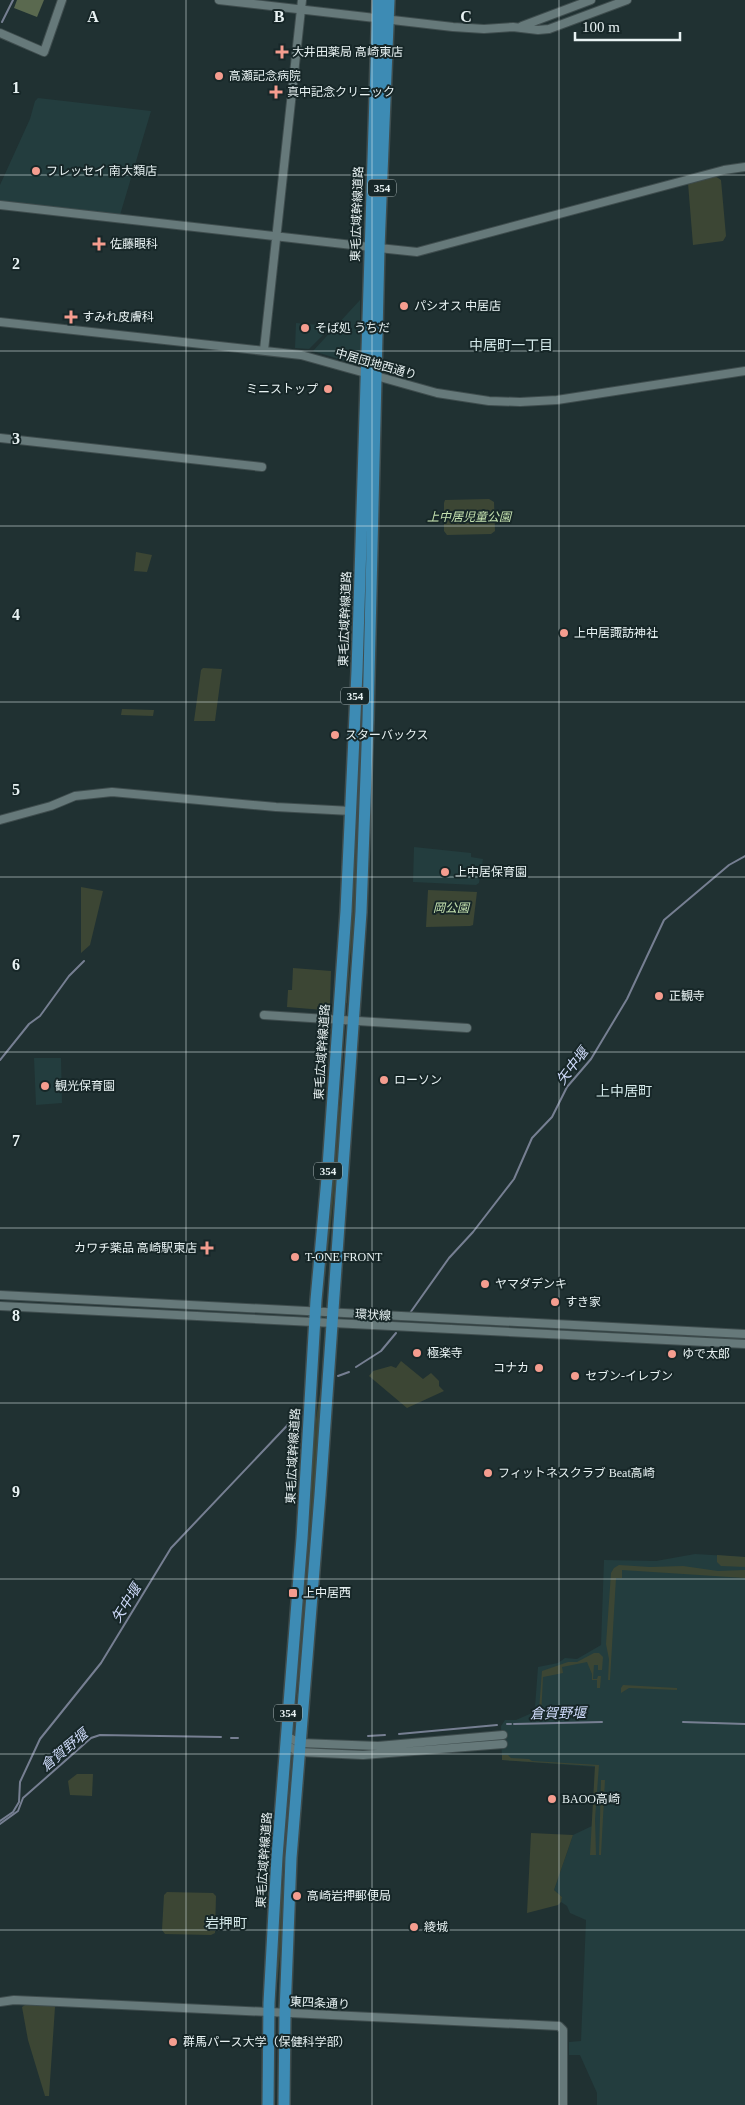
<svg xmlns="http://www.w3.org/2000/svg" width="745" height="2105" font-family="'Times New Roman','Noto Sans JP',serif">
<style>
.built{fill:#233d3e}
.green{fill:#3c4634}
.forest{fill:#5a694f}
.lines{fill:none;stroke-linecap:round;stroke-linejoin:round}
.stream{stroke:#767f92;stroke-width:2}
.minor-casing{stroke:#3f4d4e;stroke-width:10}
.highway-casing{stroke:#3f4d4e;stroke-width:14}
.minor{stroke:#66797a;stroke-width:8}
.highway{stroke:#3d8bb4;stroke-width:11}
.grid{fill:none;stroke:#e8f2f3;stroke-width:1;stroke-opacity:0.55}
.poi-dot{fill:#f59d8f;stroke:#172728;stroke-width:2}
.labels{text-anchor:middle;stroke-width:4;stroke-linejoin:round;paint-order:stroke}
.shield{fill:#172728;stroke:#a9b5b6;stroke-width:1}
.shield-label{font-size:11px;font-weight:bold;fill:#e8f2f3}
.poi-label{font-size:12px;fill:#e8f2f3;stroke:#172728;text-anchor:start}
.street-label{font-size:12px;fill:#e8f2f3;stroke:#172728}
.park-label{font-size:12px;font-style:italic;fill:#c4e1af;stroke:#172728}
.neighbourhood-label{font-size:14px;fill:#d4e9ea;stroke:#172728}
.water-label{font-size:14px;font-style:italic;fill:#cedaf9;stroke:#172728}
.grid-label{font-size:16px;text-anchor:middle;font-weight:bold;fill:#e8f2f3;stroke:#172728;stroke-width:4;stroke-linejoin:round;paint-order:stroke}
</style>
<rect width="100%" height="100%" fill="#203132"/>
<path class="built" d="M38 98 151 111 120 215 0 201V185L30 119 35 101Z
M360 300V357L352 363 313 351Z
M296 323 332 326 309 349 295 348Z
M414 847 471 853V857L483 859 479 883 476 885 413 882Z
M34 1058H61L62 1103 36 1105Z
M695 1554 745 1557V2105H597V2093L580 2055H569V2042L581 2041 586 1920 570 1913 567 1906 561 1902 562 1897 554 1890 573 1835 592 1826 596 1767 502 1760 501 1726 505 1720H516L532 1713 535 1707 538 1667 558 1663 565 1658 577 1659 601 1645 604 1560 656 1561Z"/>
<path class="green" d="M715 176 721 180 726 236 723 241 693 245 688 183Z
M489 499 494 502 495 531 491 534 447 535 444 531V503L445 500Z
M136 552 152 555 147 572 134 571Z
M203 668 222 669 215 721H194L201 670Z
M361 684H365L356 922 350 958 347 1003H345L352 912Z
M122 709 154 710 153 716 121 715Z
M81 887 103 891 90 945 81 953Z
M428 890 477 892 473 925 470 926 426 927Z
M293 968 331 971 330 1004 323 1010 287 1007 288 990H292Z
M346 1038H348L337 1167 323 1296 337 1121 342 1086Z
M324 1341H327L302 1655 293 1717 316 1419 321 1387Z
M401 1361 423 1379 431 1373 439 1381V1386L444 1391 407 1408 369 1376 373 1371 391 1366 396 1368Z
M717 1555 745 1557V1567L721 1566 717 1562Z
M619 1565 650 1567 683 1566 718 1571 745 1570V1578L622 1570V1578H616L610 1680H608L609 1659 606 1644 611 1573 614 1568Z
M594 1653H599L603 1657 602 1670H598V1665H594L593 1679H597L598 1676H601L600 1688H597V1680H592V1674L587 1662 562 1667 563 1673 543 1677 541 1717H538L536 1714 539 1710 542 1671 568 1662H577Z
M623 1685 677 1688V1690L629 1688 621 1693V1688Z
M502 1755H508L511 1758 529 1759 532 1761 599 1765 595 1819 596 1855H590L595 1766 502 1760Z
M77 1774H93L92 1796 70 1795 68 1781Z
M601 1780H605L601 1855H599Z
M531 1833 573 1835 554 1890 562 1897 561 1902 558 1905 527 1913Z
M285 1861 282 1938 275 2002 278 1924Z
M167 1892 213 1893 216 1896 215 1933 211 1935 165 1934 162 1930 164 1895Z
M28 2003 54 2004 55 2007 49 2096H45L28 2040 22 2007Z"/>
<path class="forest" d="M17 0H44L37 17 14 8Z"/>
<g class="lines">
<path class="stream" d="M2 22 13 0
M0 1060 29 1024 40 1016 69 976 84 961
M410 1313 449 1258 473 1232 514 1179 532 1138 552 1117 567 1087 591 1059 627 999 664 920 729 865 745 856
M356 1367 381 1351 396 1333
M338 1376 349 1372
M683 1722 745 1724
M507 1724H511
M514 1724 602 1722
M399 1734 497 1725
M368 1736 385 1735
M231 1738H238
M0 1821 13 1812 19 1802 20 1782 40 1739 101 1663 171 1548 299 1413
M0 1824 18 1811 23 1798 91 1738 100 1735 221 1737"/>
<defs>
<path id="minor" d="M219 0 453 27 484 29 513 27 538 30 549 29 627 0
M522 26 591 0
M0 33 44 52 62 0
M0 205 370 247
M379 248 417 252 724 170 745 167
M0 322 301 355 437 393 489 401 520 402 557 400 745 371
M264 350 302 0
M0 438 262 467
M0 820 51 806 75 796 112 792 276 807 351 811
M264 1015 467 1028
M0 1295 745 1334
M0 1306 745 1344
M286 1736 300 1743 378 1746 503 1735
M286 1745 299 1752 363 1755 503 1744
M0 2002 14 2000 59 2002 559 2026 563 2030V2105"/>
<path id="highway" d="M268 2105 269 2003 277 1857 302 1538 316 1300 328 1167 346 911 357 671 378 0
M284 2105 285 2013 291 1858 320 1495 361 912 368 720 379 248 389 0"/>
</defs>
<use href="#minor" class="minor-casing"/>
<use href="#highway" class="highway-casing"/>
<use href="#minor" class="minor"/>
<use href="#highway" class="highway"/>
</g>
<path class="grid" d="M186 0V2105M372 0V2105M559 0V2105M0 175H745M0 351H745M0 526H745M0 702H745M0 877H745M0 1052H745M0 1228H745M0 1403H745M0 1579H745M0 1754H745M0 1930H745"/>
<g class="poi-dot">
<path d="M279.5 44.5h5v5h5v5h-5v5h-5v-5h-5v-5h5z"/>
<circle cx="219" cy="76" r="5"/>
<path d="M273.5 84.5h5v5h5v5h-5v5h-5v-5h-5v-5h5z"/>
<circle cx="36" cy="171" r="5"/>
<path d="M96.5 236.5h5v5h5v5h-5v5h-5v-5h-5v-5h5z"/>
<circle cx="404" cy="306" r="5"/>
<path d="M68.5 309.5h5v5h5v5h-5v5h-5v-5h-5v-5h5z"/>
<circle cx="305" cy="328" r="5"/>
<circle cx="328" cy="389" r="5"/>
<circle cx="564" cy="633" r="5"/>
<circle cx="335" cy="735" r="5"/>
<circle cx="445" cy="872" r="5"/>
<circle cx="659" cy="996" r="5"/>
<circle cx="384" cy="1080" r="5"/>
<circle cx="45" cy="1086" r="5"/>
<path d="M204.5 1240.5h5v5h5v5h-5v5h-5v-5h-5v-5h5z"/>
<circle cx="295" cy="1257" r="5"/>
<circle cx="485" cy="1284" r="5"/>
<circle cx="555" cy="1302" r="5"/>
<circle cx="417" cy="1353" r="5"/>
<circle cx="672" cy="1354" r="5"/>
<circle cx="539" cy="1368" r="5"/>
<circle cx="575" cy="1376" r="5"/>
<circle cx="488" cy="1473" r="5"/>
<rect x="288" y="1588" width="10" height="10" rx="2.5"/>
<circle cx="552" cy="1799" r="5"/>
<circle cx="297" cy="1896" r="5"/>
<circle cx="414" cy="1927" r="5"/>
<circle cx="173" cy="2042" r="5"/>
</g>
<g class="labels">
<g class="shield">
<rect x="368" y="179.5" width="28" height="17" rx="4"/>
<rect x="341" y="687.5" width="28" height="17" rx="4"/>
<rect x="314" y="1162.5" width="28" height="17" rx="4"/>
<rect x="274" y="1704.5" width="28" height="17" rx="4"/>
</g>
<g class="shield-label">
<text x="382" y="192">354</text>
<text x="355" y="700">354</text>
<text x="328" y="1175">354</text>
<text x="288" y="1717">354</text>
</g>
<g class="poi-label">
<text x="292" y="56">大井田薬局 高崎東店</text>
<text x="229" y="80">高瀬記念病院</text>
<text x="287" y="96">真中記念クリニック</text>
<text x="46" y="175">フレッセイ 南大類店</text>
<text x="110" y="248">佐藤眼科</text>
<text x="414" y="310">パシオス 中居店</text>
<text x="82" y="321">すみれ皮膚科</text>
<text x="315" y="332">そば処 うちだ</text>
<text x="318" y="393" text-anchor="end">ミニストップ</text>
<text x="574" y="637">上中居諏訪神社</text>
<text x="345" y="739">スターバックス</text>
<text x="455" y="876">上中居保育園</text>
<text x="669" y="1000">正観寺</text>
<text x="394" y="1084">ローソン</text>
<text x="55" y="1090">観光保育園</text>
<text x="197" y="1252" text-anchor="end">カワチ薬品 高崎駅東店</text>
<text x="305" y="1261">T-ONE FRONT</text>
<text x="495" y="1288">ヤマダデンキ</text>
<text x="565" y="1306">すき家</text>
<text x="427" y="1357">極楽寺</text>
<text x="682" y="1358">ゆで太郎</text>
<text x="529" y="1372" text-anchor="end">コナカ</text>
<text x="585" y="1380">セブン-イレブン</text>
<text x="498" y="1477">フィットネスクラブ Beat高崎</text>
<text x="303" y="1597">上中居西</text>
<text x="562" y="1803">BAOO高崎</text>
<text x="307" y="1900">高崎岩押郵便局</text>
<text x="424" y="1931">綾城</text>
<text x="183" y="2046">群馬パース大学（保健科学部）</text>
</g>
<g class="street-label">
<text transform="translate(357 214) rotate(-88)" y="4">東毛広域幹線道路</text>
<text transform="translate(376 364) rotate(16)" y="4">中居団地西通り</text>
<text transform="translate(345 619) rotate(-88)" y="4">東毛広域幹線道路</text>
<text transform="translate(322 1052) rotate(-86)" y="4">東毛広域幹線道路</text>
<text transform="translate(373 1315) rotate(3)" y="4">環状線</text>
<text transform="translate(293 1456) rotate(-87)" y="4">東毛広域幹線道路</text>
<text transform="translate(264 1860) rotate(-86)" y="4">東毛広域幹線道路</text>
<text transform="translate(320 2003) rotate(3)" y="4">東四条通り</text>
</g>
<g class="park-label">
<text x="469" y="521">上中居児童公園</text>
<text x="451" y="912">岡公園</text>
</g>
<g class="neighbourhood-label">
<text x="511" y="350">中居町一丁目</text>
<text x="624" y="1096">上中居町</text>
<text x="226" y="1928">岩押町</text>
</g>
<g class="water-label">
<text transform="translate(572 1066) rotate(-53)" y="5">矢中堰</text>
<text transform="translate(126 1603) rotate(-58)" y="5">矢中堰</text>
<text transform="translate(558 1713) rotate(-1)" y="5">倉賀野堰</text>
<text transform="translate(64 1750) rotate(-40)" y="5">倉賀野堰</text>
</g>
</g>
<g class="grid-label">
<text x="93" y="22">A</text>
<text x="279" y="22">B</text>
<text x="466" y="22">C</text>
<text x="16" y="93">1</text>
<text x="16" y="269">2</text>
<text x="16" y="444">3</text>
<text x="16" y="620">4</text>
<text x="16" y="795">5</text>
<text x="16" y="970">6</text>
<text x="16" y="1146">7</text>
<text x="16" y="1321">8</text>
<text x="16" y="1497">9</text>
</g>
<path d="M575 32v8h105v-8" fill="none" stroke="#e8f2f3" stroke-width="2.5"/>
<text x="582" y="32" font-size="15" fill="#e8f2f3" stroke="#172728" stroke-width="4" paint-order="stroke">100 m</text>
</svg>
